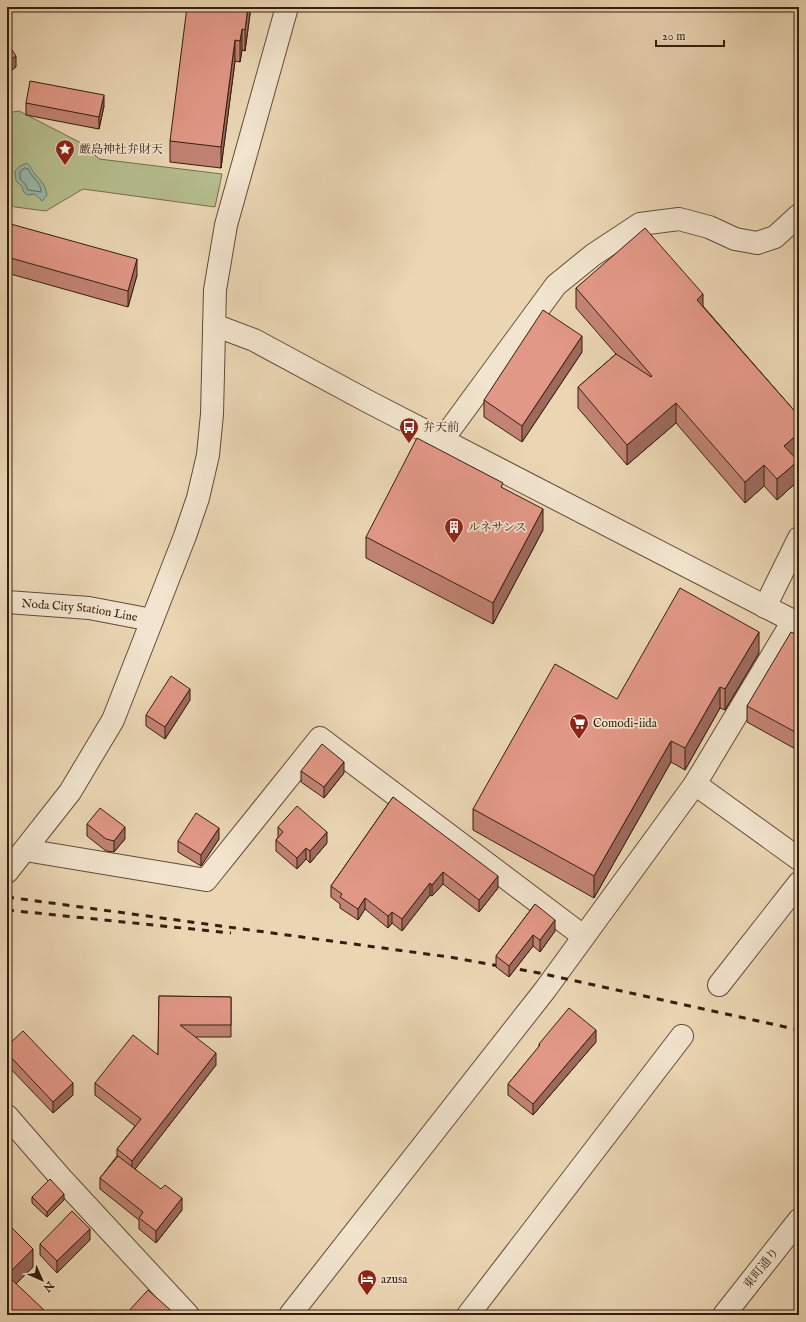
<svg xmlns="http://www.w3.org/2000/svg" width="806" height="1322" font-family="'IM FELL English','Noto Serif JP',serif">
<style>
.green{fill:#b6be8e;stroke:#766e4e}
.water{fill:#98b9aa;stroke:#707b6c}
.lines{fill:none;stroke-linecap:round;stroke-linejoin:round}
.shore{stroke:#666c5c;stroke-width:1}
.minor-casing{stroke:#624c38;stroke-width:24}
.minor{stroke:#f2e4ce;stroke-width:22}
.rail{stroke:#351e0f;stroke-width:3;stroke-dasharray:7 7;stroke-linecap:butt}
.wall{fill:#c28374;stroke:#351e0f}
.shaded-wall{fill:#9e6a5e;stroke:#351e0f}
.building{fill:#e29887;stroke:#351e0f}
.labels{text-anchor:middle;stroke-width:3.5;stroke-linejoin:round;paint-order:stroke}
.poi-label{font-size:12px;fill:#351e0f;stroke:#f2e4ce;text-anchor:start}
.street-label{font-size:12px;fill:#351e0f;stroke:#f2e4ce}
</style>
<rect width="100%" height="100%" fill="#ebd6b4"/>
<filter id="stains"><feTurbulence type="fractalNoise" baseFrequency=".005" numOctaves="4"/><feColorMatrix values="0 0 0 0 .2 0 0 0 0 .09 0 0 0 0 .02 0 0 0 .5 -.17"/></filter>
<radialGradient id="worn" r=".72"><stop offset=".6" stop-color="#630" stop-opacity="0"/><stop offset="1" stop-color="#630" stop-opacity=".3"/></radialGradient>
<path class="green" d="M19 111 85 145 99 159 222 174 215 207 83 189 46 211 15 207 7 203V113Z"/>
<path class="water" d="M27 163C32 167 31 170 35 174 42 183 44 182 47 195L42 201 35 194 27 195 23 191 22 186 16 181 15 171 20 166Z"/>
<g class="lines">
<path class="shore" d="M25 168 28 169C31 177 42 183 41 192L28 190 25 184 20 179V172Z"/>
<defs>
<g id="minor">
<path d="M214 325 254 340 369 402 799 624"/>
<path d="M443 439 556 285 593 255 640 224 679 219 709 227 735 239 757 243 775 237 799 215"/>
<path id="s1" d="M7 602 89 608 152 620"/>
<path d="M765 607 799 538"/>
<path d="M695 784 799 859"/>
<path d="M25 850 206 880 320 738 583 936"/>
<path d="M7 872 70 792 113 720 185 536 198 498 208 455 212 414 215 290 226 225 287 7"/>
<path d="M719 985 799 883"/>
<path d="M7 1116 61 1178 188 1315"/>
<path d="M290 1315 545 990 695 784 793 621"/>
<path d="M468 1315 682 1036"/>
<path d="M724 1315 799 1220"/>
</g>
</defs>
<use href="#minor" class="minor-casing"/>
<use href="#minor" class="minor"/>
<path class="rail" d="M7 897 449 957 539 973 799 1030
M7 910 231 933"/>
</g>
<path class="wall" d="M250 7V14L245 51 242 50 240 62 235 61 221 168 170 162V141Z
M26 103 104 106 99 129 26 115Z
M7 223 137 275 128 307 7 273Z
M576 288 703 306 799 416V453L794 457 798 481 777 500 764 486 745 503 676 423 627 465 578 408V387L616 354 576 308Z
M582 352 522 442 484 417V400Z
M503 488 543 530 493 624 366 558V537Z
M799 636V751L747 722V706Z
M759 653 725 710 720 708 685 770 671 762 594 898 473 830V809L617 699Z
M190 700 165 739 146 726V715Z
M301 771 344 773 324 798 301 782Z
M393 797 498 888 479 912 443 884 432 896 430 895 402 931 392 923 388 928 365 909 358 920 340 908V904L331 897V886Z
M87 824 125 839 114 852 106 851 87 836Z
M278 827 327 843 310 863 306 859 297 869 276 851V840L278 837Z
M219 839 201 866 178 852V841Z
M535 904 555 931 540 952 533 946 509 977 496 967V956Z
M159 996 231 997V1037H196L216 1065 135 1169 182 1210 156 1243 139 1229V1220L100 1189V1178L117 1156V1149L135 1126 95 1095V1083L158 1055Z
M596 1042 533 1115 508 1095V1084L539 1047V1044Z
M7 1046 73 1095 53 1113 7 1065Z
M32 1197 64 1200 47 1217 32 1203Z
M90 1240 57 1273 40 1255V1244Z"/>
<path class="shaded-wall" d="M248 7H250V14L245 51V30Z
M242 29V50L240 62V41Z
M235 40V61L221 168V147Z
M16 56V67L7 74V62Z
M104 95V106L99 129V117Z
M137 259V275L128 307V291Z
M703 294V315L697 300Z
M582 336V352L522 442V426Z
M676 403V423L627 465V445Z
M799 433V453L784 466V446Z
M798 461V481L777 500V479Z
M764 465V486L745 503V482Z
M543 509V530L493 624V603Z
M759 632V653L725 710V689Z
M720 687V708L685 770V748Z
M190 689V700L165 739V727Z
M671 741V762L594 898V876Z
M344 762V773L324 798V787Z
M125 827V839L114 852V841Z
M219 828V839L201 866V855Z
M327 832V843L310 863V851Z
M306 848V859L297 869V858Z
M443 872V884L432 896V885Z
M498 876V888L479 912V900Z
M430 883V895L402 931V919Z
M365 898V909L358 920V909Z
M392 912V923L388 928V916Z
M555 920V931L540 952V940Z
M533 935V946L509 977V966Z
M596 1030V1042L533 1115V1104Z
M216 1053V1065L132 1173V1161Z
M73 1083V1095L53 1113V1102Z
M64 1194V1200L47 1217V1212Z
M182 1198V1210L156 1243V1231Z
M90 1229V1240L57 1273V1261Z
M33 1249V1267L7 1293V1275Z
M45 1311V1315H41Z"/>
<path class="building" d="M187 7H248L245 30 242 29 240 41 235 40 221 147 170 141Z
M7 42 16 56 7 62Z
M30 81 104 95 99 117 26 103Z
M7 223 137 259 128 291 7 257Z
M645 228 703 294 697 300 799 416V433L784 446 798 461 777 479 764 465 745 482 676 403 627 445 578 387 616 354 651 377 652 376 576 288Z
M543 310 582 336 522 426 484 400Z
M417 438 503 483 501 487 543 509 493 603 366 537Z
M680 588 759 632 725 689 720 687 685 748 671 741 594 876 473 809 555 664 617 699Z
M791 632 799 636V734L747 706Z
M171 676 190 689 165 727 146 715Z
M322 744 344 762 324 787 301 771Z
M393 797 498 876 479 900 443 872 432 885 430 883 402 919 392 912 388 916 365 898 358 909 340 897 342 894 331 886Z
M297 806 327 832 310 851 306 848 297 858 276 840 283 832 278 827Z
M100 808 125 827 114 841 106 839 87 824Z
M196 813 219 828 201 855 178 841Z
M535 904 555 920 540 940 533 935 509 966 496 956Z
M159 996 231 997V1025H180L216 1053 132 1161 117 1149 141 1119 95 1083 133 1035 158 1055Z
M569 1008 596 1030 533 1104 508 1084 540 1045 539 1044Z
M23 1031 73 1083 53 1102 7 1053V1046Z
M118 1156 161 1189 165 1185 182 1198 156 1231 139 1218 143 1212 100 1178Z
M50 1179 64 1194 47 1212 32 1197Z
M72 1211 90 1229 57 1261 40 1244Z
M7 1223 33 1249 7 1275 45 1311 41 1315H7Z
M148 1290 176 1315H125Z"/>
<defs>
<symbol id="sight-pin" viewBox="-11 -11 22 30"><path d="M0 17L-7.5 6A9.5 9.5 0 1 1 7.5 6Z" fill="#8f2418" stroke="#f2e4ce"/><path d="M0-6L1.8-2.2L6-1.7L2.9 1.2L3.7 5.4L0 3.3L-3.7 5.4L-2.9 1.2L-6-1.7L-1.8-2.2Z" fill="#fff"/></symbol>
<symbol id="bus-pin" viewBox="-11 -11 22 30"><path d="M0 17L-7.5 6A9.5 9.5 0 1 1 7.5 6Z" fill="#8f2418" stroke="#f2e4ce"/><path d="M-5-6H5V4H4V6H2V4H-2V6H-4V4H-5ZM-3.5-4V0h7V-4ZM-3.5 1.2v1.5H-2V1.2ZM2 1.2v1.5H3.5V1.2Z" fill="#fff"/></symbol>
<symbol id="building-pin" viewBox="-11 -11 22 30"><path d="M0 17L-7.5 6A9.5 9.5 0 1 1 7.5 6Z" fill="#8f2418" stroke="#f2e4ce"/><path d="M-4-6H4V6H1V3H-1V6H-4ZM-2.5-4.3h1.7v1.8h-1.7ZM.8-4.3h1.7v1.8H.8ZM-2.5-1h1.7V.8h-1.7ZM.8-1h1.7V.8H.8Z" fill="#fff"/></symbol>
<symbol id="supermarket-pin" viewBox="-11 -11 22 30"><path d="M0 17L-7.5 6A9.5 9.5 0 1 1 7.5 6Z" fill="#8f2418" stroke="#f2e4ce"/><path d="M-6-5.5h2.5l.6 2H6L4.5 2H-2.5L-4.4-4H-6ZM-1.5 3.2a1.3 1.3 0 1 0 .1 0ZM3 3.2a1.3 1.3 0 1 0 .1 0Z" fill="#fff"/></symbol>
<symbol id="hotel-pin" viewBox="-11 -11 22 30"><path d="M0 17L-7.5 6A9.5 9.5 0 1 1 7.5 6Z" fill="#8f2418" stroke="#f2e4ce"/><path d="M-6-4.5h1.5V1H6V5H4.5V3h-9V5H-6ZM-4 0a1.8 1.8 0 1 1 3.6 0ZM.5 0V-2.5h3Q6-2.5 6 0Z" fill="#fff"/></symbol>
</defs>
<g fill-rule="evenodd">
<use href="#sight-pin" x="54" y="138" width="22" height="30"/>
<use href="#bus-pin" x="398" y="416" width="22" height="30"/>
<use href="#building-pin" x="443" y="516" width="22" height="30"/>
<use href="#supermarket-pin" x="568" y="712" width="22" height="30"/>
<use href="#hotel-pin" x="356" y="1268" width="22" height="30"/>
</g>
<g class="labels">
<g class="poi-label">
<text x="79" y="153">厳島神社弁財天</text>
<text x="423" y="431">弁天前</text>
<text x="468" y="531">ルネサンス</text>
<text x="593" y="727">Comodi-iida</text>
<text x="381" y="1283">azusa</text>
</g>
<g class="street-label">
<text dy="4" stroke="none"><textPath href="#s1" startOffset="73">Noda City Station Line</textPath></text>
<text transform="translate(761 1268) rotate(-51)" y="4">東町通り</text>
</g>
</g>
<rect width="806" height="1322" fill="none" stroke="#ebd6b4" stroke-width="24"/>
<rect x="8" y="8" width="790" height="1306" fill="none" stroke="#351e0f" stroke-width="2"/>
<rect x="12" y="12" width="782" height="1298" fill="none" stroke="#351e0f"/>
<g transform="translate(42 1280) rotate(135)" stroke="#f2e4ce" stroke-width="3" paint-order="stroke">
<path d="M0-3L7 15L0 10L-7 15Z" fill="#351e0f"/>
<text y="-6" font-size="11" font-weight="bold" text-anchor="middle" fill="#351e0f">N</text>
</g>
<path d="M656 40v6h68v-6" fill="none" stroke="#351e0f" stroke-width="2"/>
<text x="662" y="40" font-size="12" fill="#351e0f" stroke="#f2e4ce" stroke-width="3" paint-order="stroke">20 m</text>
<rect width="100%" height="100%" filter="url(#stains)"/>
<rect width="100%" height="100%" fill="url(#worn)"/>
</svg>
